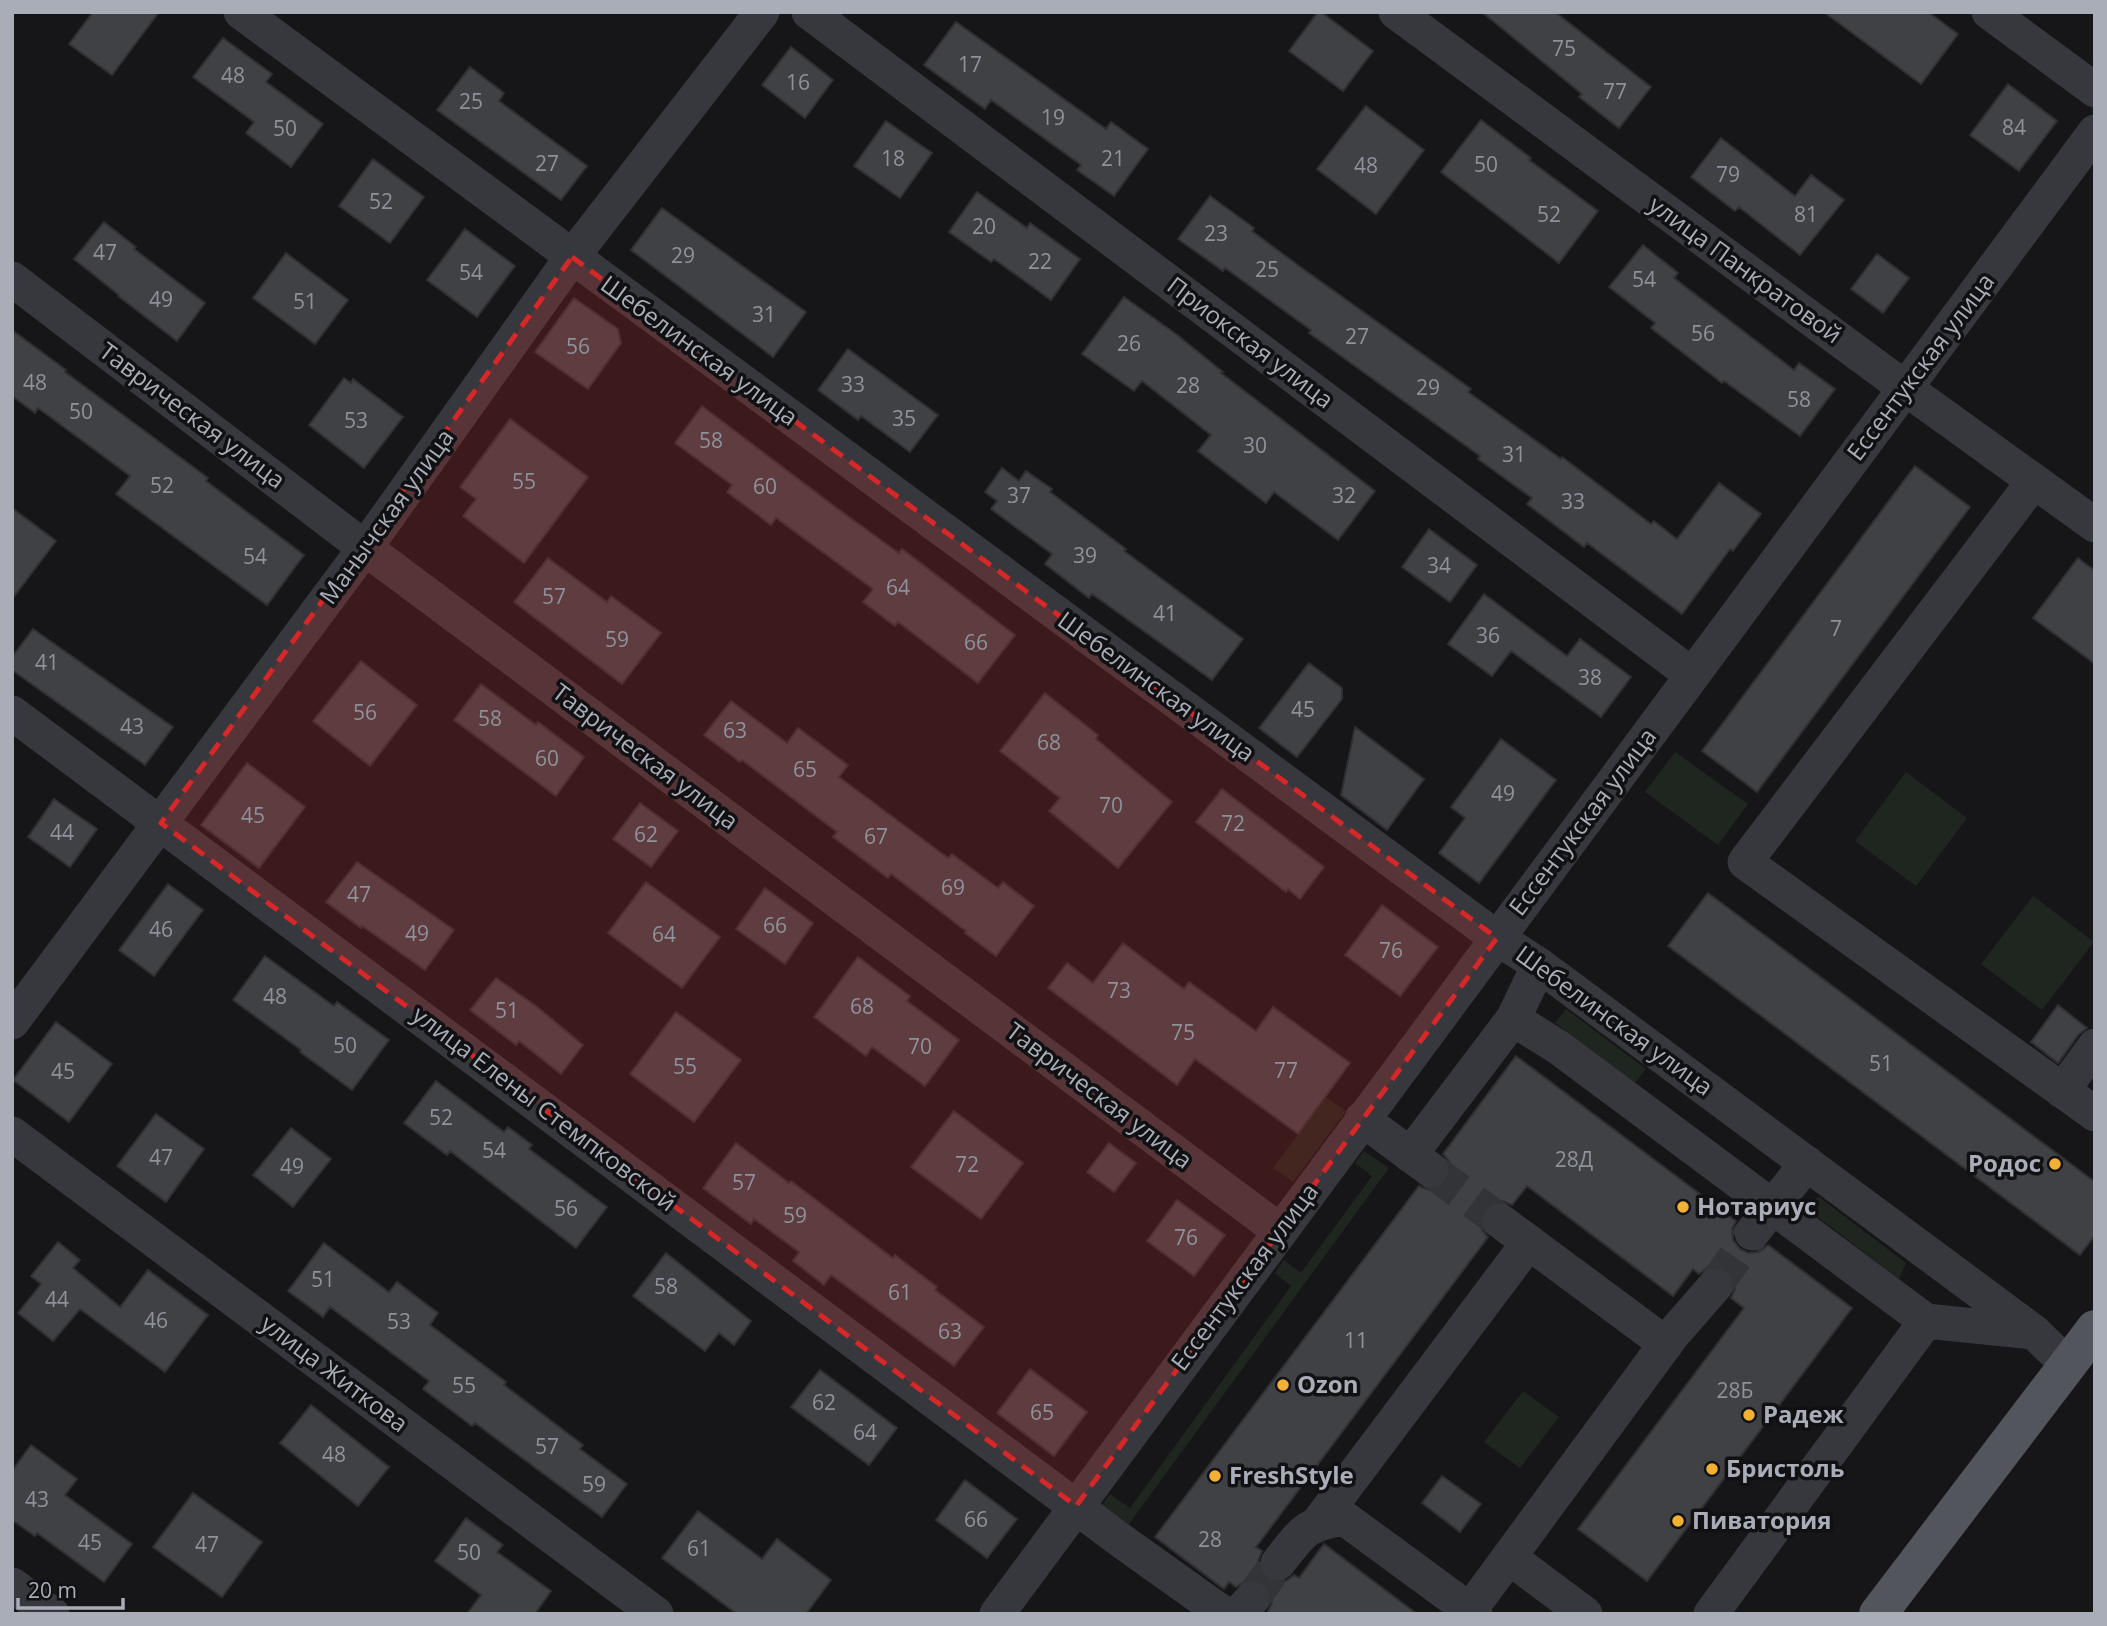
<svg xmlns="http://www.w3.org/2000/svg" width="2107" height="1626" font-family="'Open Sans',sans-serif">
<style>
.green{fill:#1e261f}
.building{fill:#404145;stroke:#303034;stroke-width:2}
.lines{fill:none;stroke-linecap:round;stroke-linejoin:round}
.minor-tunnel{stroke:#333438;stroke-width:35;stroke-dasharray:35 18;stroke-linecap:butt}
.minor{stroke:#37383d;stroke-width:35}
.major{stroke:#53555c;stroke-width:38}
.marked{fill:#d62828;fill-opacity:0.2;stroke:#d62828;stroke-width:5;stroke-dasharray:14 9;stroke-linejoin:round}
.poi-dot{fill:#f2b134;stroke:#111113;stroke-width:2.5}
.labels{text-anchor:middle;stroke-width:7;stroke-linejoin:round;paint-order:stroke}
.number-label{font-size:21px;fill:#8e929b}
.street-label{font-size:24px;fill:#a8adb8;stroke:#111113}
.poi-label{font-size:24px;font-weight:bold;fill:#a8adb8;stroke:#111113;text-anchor:start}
</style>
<rect width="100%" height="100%" fill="#161618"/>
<path class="green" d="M1675 752 1748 804 1718 845 1645 792Z
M1906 772 1967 818 1916 886 1855 841Z
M2033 896 2094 942 2042 1010 1981 964Z
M1566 1009 1646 1069 1635 1083 1555 1023Z
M1326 1097 1346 1111 1293 1182 1273 1168Z
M1364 1151 1389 1168 1129 1524 1102 1505 1110 1494 1130 1508 1291 1286 1275 1273 1284 1260 1301 1273 1372 1176 1355 1163Z
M1819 1197 1906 1263 1899 1279 1802 1205Z
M1523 1391 1559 1417 1520 1468 1484 1442Z"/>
<path class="building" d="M93 12H159L112 75 69 44Z
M1318 12H1321L1373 51 1343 91 1289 51Z
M1482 12H1555L1651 87 1619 128 1579 97 1582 94Z
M1824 12H1928L1958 34 1921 84Z
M956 22 1106 129 1111 122 1148 149 1114 196 1077 170 1081 165 991 100 985 109 924 65Z
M223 38 272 74 266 82 323 124 291 167 246 133 254 122 193 77Z
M791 47 833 80 805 118 762 85Z
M470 67 504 93 499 101 587 166 561 200 437 110Z
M2008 84 2057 121 2019 171 1970 135Z
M1366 106 1424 150 1376 214 1317 169Z
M1481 120 1531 158 1529 160 1598 211 1559 263 1441 172Z
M886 121 932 153 900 198 854 166Z
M1721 138 1795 196 1811 175 1844 200 1800 255 1739 207 1735 211 1691 177Z
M373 159 424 197 390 243 339 206Z
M977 192 1027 228 1030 223 1080 259 1051 300 994 259 991 262 949 232Z
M1210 196 1254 228 1252 231 1299 266 1471 389 1468 392 1561 459 1562 457 1651 524 1654 521 1677 539 1719 483 1761 514 1733 551 1730 549 1682 614 1587 543 1584 547 1527 504 1532 498 1478 459 1480 456 1309 333 1311 330 1225 268 1223 271 1178 239Z
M662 208 806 312 773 357 631 250Z
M104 222 136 247 134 249 205 303 177 341 118 296 119 295 74 259Z
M465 229 515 266 477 317 427 280Z
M1643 245 1678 273 1674 278 1794 370 1799 363 1835 389 1800 436 1724 381 1722 383 1651 328 1655 323 1609 287Z
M286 253 348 300 315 344 253 298Z
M1877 254 1909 278 1883 313 1851 289Z
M1124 297 1176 334 1223 372 1221 373 1375 491 1338 540 1274 492 1266 503 1198 451 1211 435 1142 381 1134 391 1082 354Z
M574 298 618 329 621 343 588 389 535 352Z
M12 330 66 370 65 372 208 478 206 481 304 555 267 605 116 494 130 476 38 408 35 413 12 396Z
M848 349 938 415 910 452 861 416 858 420 818 390Z
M344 378 351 383 353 379 403 417 364 468 309 425Z
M702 406 838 509 899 553 902 549 1015 635 978 683 898 622 895 626 863 602 873 589 776 518 771 525 727 492 732 485 675 443Z
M510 419 588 477 524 563 463 516 476 499 460 487Z
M1915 466 1970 507 1757 792 1702 751Z
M1002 468 1019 481 1026 471 1052 489 1050 492 1126 549 1124 551 1243 639 1212 680 1092 594 1089 598 1045 564 1052 554 991 509 997 501 985 492Z
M12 508 56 541 12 599Z
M1429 529 1477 565 1450 602 1402 567Z
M548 558 607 602 611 596 661 633 622 684 514 602Z
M2078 558 2095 571V664L2033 618Z
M1484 594 1567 656 1580 639 1631 677 1601 717 1511 651 1492 676 1448 644Z
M33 629 173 727 145 765 12 670V657Z
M361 661 417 705 370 766 313 721Z
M1309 663 1342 688V699L1297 757 1259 728Z
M481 684 536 725 538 722 584 757 556 796 454 720Z
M1045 693 1098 735 1096 739 1172 802 1118 868 1049 811 1060 798 1000 751Z
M731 701 787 743 798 728 848 765 839 777 948 858 952 854 998 888 1003 882 1034 906 996 956 965 933 966 931 891 874 888 878 833 837 837 832 742 760 740 762 704 735Z
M1355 727 1424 779 1387 830 1341 795Z
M1501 739 1556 780 1479 883 1439 853 1465 818 1451 807Z
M247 763 305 807 259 868 201 825Z
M1222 789 1324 867 1300 899 1288 889 1286 892 1196 822Z
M54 799 97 829 70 867 28 837Z
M640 803 678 831 651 867 613 839Z
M357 862 454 930 425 970 362 926 361 928 326 902Z
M646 882 720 937 682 988 608 933Z
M168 884 203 910 154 976 119 950Z
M765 888 813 923 785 964 736 929Z
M1708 893 2095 1182V1235L2080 1255 1668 946Z
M1382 905 1438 947 1400 996 1345 955Z
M1123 943 1184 989 1189 982 1256 1031 1273 1007 1350 1063 1298 1134 1195 1059 1177 1085 1048 988 1067 963 1093 983Z
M265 956 334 1006 337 1002 389 1040 352 1090 300 1052 301 1050 233 1000Z
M858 957 910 996 907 1001 959 1040 925 1086 872 1047 866 1056 814 1017Z
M496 978 536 1006 583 1045 561 1074 519 1041 516 1045 470 1010Z
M2058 1005 2087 1028 2079 1034 2058 1063 2031 1042Z
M676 1012 741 1060 694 1122 630 1074Z
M56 1022 112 1064 69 1122 13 1080Z
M1516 1056 1736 1221 1732 1229 1733 1240 1740 1249 1748 1253 1759 1252 1768 1245 1852 1308 1647 1581 1578 1529 1744 1308 1731 1298 1735 1289 1734 1279 1728 1270 1720 1266 1708 1267 1699 1274 1693 1269 1673 1296 1527 1186 1512 1205 1503 1201 1491 1203 1483 1210 1480 1219 1482 1230 1488 1237 1256 1547 1262 1551 1258 1561 1260 1571 1266 1579 1276 1583 1286 1581 1294 1575 1299 1578 1324 1544 1417 1614H1271L1268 1611 1272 1603 1271 1594 1265 1584 1256 1579 1247 1580 1236 1587 1229 1582 1224 1589 1155 1537 1419 1186 1429 1190 1438 1189 1447 1182 1451 1172 1449 1161 1443 1154Z
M436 1081 504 1132 508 1127 532 1145 529 1149 607 1207 576 1248 450 1151 447 1155 404 1123Z
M954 1111 1023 1163 981 1219 911 1167Z
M156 1114 204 1149 166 1202 117 1166Z
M291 1128 331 1159 293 1207 253 1175Z
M736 1143 789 1183 791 1181 893 1258 895 1255 937 1287 935 1290 984 1327 954 1366 831 1275 824 1285 793 1261 799 1252 754 1219 751 1224 703 1188Z
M1109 1143 1136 1163 1114 1192 1087 1172Z
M1177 1200 1225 1235 1194 1276 1147 1241Z
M58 1242 80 1260 73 1268 120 1307 148 1270 208 1315 165 1372 80 1309 53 1341 18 1313 41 1284 31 1276Z
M324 1243 389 1292 397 1282 438 1313 430 1325 506 1382 504 1385 583 1445 580 1449 627 1484 602 1517 475 1423 472 1426 423 1389 429 1381 330 1307 323 1317 288 1291Z
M666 1253 751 1321 734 1345 719 1333 705 1351 633 1296Z
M1030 1369 1087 1412 1054 1456 997 1413Z
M820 1370 897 1428 869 1465 791 1407Z
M311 1405 389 1467 358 1506 280 1443Z
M31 1445 77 1479 65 1495 132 1544 104 1582 37 1533 35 1536 12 1520V1471Z
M1442 1476 1481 1504 1460 1532 1422 1503Z
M965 1480 1017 1519 987 1558 936 1520Z
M193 1493 262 1542 222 1597 153 1547Z
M698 1511 762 1559 777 1539 831 1580 806 1614H737L662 1558Z
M466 1518 503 1545 497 1552 551 1591 535 1614H467L481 1595 435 1561Z"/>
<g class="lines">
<path class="minor-tunnel" d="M1431 1170 1500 1221
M1715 1286 1752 1233
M1252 1599 1278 1563"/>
<path class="minor" d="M241 12 1497 938 1539 965 2034 1332 2068 1365
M809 12 1692 675
M1396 12 1905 388 2095 525
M1989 12 2095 90
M12 279 365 548 1280 1231
M2034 481 1745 862 2095 1114
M12 713 1123 1542 1224 1614
M1513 1019 1558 1047 1926 1321
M12 1022 365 548 572 257 762 12
M2062 1091 2095 1046
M1362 1119 1431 1170
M12 1134 656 1614
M1410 1155 1513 1019 1539 965
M1500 1221 1666 1344
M1752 1233 1807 1163
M1318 1523 1529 1242
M1278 1563C1303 1532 1303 1525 1344 1518L1475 1614
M12 1585 52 1614
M1470 1610 1509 1557
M997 1614 2095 132
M1238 1614 1252 1599
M1585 1614 1509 1557 1673 1334 1715 1286
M1711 1614 1926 1321 2034 1332"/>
<path class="major" d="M1878 1614 2095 1329"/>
</g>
<path class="marked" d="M572 257 1497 938 1076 1506 161 823Z"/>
<g class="poi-dot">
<circle cx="2055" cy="1164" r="7"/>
<circle cx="1683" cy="1207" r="7"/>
<circle cx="1283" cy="1385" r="7"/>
<circle cx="1749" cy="1415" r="7"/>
<circle cx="1712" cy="1469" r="7"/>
<circle cx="1215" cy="1476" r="7"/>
<circle cx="1678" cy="1521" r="7"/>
</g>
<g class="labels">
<g class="number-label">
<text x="1564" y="56">75</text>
<text x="970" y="72">17</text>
<text x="233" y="83">48</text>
<text x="798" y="90">16</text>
<text x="1615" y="99">77</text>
<text x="471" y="109">25</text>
<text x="1053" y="125">19</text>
<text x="2014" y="135">84</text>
<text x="285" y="136">50</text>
<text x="893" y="166">18</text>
<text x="1113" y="166">21</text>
<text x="547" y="171">27</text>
<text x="1486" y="172">50</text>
<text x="1366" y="173">48</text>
<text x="1728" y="182">79</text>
<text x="381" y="209">52</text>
<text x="1549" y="222">52</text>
<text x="1806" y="222">81</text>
<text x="984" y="234">20</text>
<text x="1216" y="241">23</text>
<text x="105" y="260">47</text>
<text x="683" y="263">29</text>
<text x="1040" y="269">22</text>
<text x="1267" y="277">25</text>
<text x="471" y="280">54</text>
<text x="1644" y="287">54</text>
<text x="161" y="307">49</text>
<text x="305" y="309">51</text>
<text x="764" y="322">31</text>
<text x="1703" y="341">56</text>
<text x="1357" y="344">27</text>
<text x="1129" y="351">26</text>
<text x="578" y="354">56</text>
<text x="35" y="390">48</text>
<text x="853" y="392">33</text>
<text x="1188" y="393">28</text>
<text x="1428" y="395">29</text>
<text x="1799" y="407">58</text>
<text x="81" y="419">50</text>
<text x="904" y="426">35</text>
<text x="356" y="428">53</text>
<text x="711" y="448">58</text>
<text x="1255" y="453">30</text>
<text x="1514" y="462">31</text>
<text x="524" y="489">55</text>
<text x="162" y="493">52</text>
<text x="765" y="494">60</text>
<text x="1019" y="503">37</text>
<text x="1344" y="503">32</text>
<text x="1573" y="509">33</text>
<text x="1085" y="563">39</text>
<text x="255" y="564">54</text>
<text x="1439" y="573">34</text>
<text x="898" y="595">64</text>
<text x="554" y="604">57</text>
<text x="1165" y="621">41</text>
<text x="1836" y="636">7</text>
<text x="1488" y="643">36</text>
<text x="617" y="647">59</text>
<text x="976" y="650">66</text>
<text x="47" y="670">41</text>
<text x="1590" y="685">38</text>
<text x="1303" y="717">45</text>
<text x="365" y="720">56</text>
<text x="490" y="726">58</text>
<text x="132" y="734">43</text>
<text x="735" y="738">63</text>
<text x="1049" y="750">68</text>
<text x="547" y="766">60</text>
<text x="805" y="777">65</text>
<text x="1503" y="801">49</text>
<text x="1111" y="813">70</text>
<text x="253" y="823">45</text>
<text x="1233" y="831">72</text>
<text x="62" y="840">44</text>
<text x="646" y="842">62</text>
<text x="876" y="844">67</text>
<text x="953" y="895">69</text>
<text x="359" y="902">47</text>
<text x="775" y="933">66</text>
<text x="161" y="937">46</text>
<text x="417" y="941">49</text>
<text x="664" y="942">64</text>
<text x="1391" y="958">76</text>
<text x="1119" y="998">73</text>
<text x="275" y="1004">48</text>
<text x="862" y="1014">68</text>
<text x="507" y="1018">51</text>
<text x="1183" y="1040">75</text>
<text x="345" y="1053">50</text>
<text x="920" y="1054">70</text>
<text x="1881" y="1071">51</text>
<text x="685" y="1074">55</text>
<text x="1286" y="1078">77</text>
<text x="63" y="1079">45</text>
<text x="441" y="1125">52</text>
<text x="494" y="1158">54</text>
<text x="161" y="1165">47</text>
<text x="1574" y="1167">28Д</text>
<text x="967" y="1172">72</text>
<text x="292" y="1174">49</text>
<text x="744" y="1190">57</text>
<text x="566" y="1216">56</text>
<text x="795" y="1223">59</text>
<text x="1186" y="1245">76</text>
<text x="323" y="1287">51</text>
<text x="666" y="1294">58</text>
<text x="900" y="1300">61</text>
<text x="57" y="1307">44</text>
<text x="156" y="1328">46</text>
<text x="399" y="1329">53</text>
<text x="950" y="1339">63</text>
<text x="1356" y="1348">11</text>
<text x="464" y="1393">55</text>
<text x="1735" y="1398">28Б</text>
<text x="824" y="1410">62</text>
<text x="1042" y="1420">65</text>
<text x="865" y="1440">64</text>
<text x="547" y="1454">57</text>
<text x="334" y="1462">48</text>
<text x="594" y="1492">59</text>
<text x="37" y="1507">43</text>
<text x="976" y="1527">66</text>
<text x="1210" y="1547">28</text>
<text x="90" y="1550">45</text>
<text x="207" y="1552">47</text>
<text x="699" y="1556">61</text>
<text x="469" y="1560">50</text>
</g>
<g class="street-label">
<text transform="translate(1745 270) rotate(36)" y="8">улица Панкратовой</text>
<text transform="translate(1250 343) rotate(37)" y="8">Приокская улица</text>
<text transform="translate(699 351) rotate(36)" y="8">Шебелинская улица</text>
<text transform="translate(1921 367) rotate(-53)" y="8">Ессентукская улица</text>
<text transform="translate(192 416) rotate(37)" y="8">Таврическая улица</text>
<text transform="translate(387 517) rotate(-54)" y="8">Манычская улица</text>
<text transform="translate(1156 687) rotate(36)" y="8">Шебелинская улица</text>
<text transform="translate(645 757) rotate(37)" y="8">Таврическая улица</text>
<text transform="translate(1583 822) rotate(-53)" y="8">Ессентукская улица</text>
<text transform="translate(1614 1021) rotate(36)" y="8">Шебелинская улица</text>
<text transform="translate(1099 1096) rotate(37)" y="8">Таврическая улица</text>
<text transform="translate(544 1109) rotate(37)" y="8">улица Елены Стемпковской</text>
<text transform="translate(1245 1277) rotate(-53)" y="8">Ессентукская улица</text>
<text transform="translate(334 1374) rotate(37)" y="8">улица Житкова</text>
</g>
<g class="poi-label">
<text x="2041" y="1172" text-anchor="end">Родос</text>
<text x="1697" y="1215">Нотариус</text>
<text x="1297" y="1393">Ozon</text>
<text x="1763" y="1423">Радеж</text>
<text x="1726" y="1477">Бристоль</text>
<text x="1229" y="1484">FreshStyle</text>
<text x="1692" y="1529">Пиватория</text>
</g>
</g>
<rect width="2107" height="1626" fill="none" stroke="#a8adb8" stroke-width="28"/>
<path d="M18 1598v10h105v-10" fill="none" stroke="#a8adb8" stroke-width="3.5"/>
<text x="28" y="1598" font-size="21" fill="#a8adb8" stroke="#111113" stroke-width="5" paint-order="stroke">20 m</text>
</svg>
